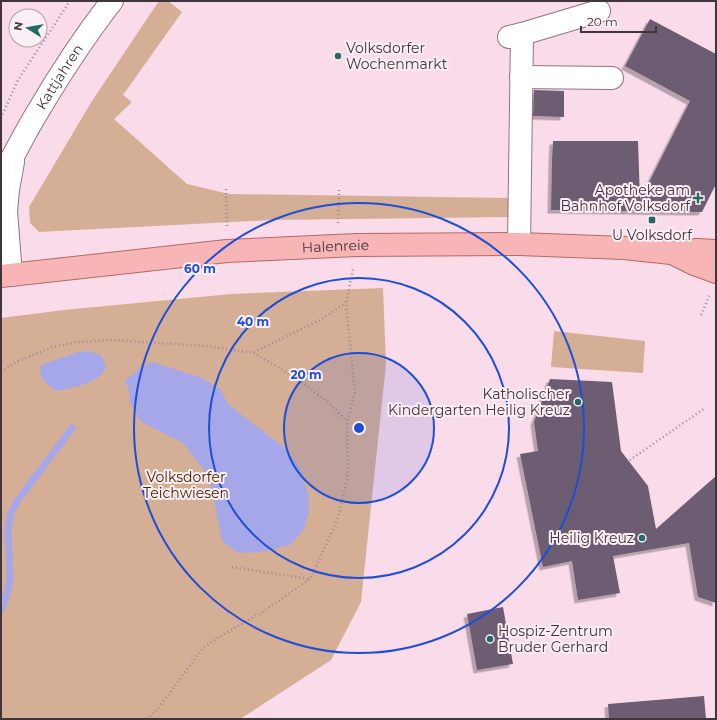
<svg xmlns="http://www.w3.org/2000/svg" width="717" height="720" font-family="Montserrat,sans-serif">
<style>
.green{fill:#d5ae96}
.water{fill:#a6a7e8}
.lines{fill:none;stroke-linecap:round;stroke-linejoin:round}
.stream{stroke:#a6a7e8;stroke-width:7}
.building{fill:#6d5d73;filter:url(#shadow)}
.minor-casing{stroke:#8f7481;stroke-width:24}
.major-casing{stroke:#b5686a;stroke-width:24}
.path{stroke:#9f8993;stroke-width:2.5;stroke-dasharray:1 3;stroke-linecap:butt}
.minor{stroke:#fff;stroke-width:22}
.major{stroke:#f8b5b5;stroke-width:22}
.ring{fill:none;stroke:#1d4ed8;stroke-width:2}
.poi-dot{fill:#216b63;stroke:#fbeef4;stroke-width:1.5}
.labels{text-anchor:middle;stroke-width:4;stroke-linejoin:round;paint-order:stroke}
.poi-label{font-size:14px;fill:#41353b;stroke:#fbeef4;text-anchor:end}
.street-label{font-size:14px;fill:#41353b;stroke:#fbeef4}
.park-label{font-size:14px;fill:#4a2303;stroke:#fbeef4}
.centre{fill:#1d4ed8;stroke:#fbeef4;stroke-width:2}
.ring-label{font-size:12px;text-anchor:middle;font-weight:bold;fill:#1d4ed8;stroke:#fbeef4;stroke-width:4;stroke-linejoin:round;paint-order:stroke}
</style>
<defs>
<filter id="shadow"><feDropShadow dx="-3.5" dy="3.5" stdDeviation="0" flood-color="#0004"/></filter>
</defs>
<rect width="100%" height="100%" fill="#fadbe9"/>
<path class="green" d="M159 1H168L182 12 123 95 132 102 114 119 187 184 229 194 508 198V217L273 220 39 232 30 223 29 207 92 101Z
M383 288 386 364 361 602 331 660 240 719H1V318L64 310 231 294Z
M554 331 645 341 643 373 551 367Z"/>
<path class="water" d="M89 351 101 355 106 367C99 384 74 387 58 391 48 386 37 379 41 365L78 352Z
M152 362 202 378 220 389 229 405 286 449 300 469 309 496V512L304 529 290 545 260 552 238 553 222 541 214 500 208 475 183 443 140 421 130 402 129 391 125 380C135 373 140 365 152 362Z"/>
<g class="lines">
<path class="stream" d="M1 610 7 593 10 579 8 526 11 513 17 501 72 428"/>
</g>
<path class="building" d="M650 19 716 54V184L702 212 551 210 552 160 553 141H638L640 200 690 101 625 66Z
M534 90 564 91V117L533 116Z
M550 379 612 382 621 451 648 486 656 529 716 476V603L698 597 689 543 613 556 620 593 578 600 572 561 543 567 520 454 538 451 534 422Z
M503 607 513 664 477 670 467 614Z
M704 696 706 719H609L608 704Z"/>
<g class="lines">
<defs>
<g id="minor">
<path d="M522 34 599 11"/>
<path d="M509 37 522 34 519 244"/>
<path d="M521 77 612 78"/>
<path id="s1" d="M1 177C14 156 24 134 37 113 60 74 84 37 112 1"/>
<path d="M11 275 6 211 8 190 13 162"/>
</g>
<g id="major">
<path d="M672 253 694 264 716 272"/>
<path id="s2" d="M1 276 227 251 357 245 519 244 624 248 671 253 697 250 716 251"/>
</g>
</defs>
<use href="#minor" class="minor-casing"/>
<use href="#major" class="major-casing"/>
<path class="path" d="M1 118 18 80 70 1
M226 189 227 227
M338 223 339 190
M701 315 710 294
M254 352 322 319 346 303
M1 372 18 361 53 347 78 342 112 340 207 346 254 353 296 378 327 401 347 421
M630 460 705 408
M232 567 309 579
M147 719 157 710 203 648 219 637 261 613 310 579 320 558 338 518 348 475 347 421 355 392 346 303 353 269"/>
<use href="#minor" class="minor"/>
<use href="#major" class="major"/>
</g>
<circle cx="359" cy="428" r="75" fill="#1d4ed8" fill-opacity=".12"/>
<g class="ring">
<circle cx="359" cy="428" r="75"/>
<circle cx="359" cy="428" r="150"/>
<circle cx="359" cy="428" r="225"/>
</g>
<g class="poi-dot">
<circle cx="338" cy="56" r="4"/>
<path d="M696 192h4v4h4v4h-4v4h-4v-4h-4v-4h4z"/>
<rect x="648" y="216" width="8" height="8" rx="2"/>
<circle cx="578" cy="402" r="4"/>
<circle cx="642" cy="538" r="4"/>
<circle cx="490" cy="639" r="4"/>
</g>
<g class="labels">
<g class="poi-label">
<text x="346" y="53" text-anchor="start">Volksdorfer<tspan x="346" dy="16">Wochenmarkt</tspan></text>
<text x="690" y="195">Apotheke am<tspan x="690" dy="16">Bahnhof Volksdorf</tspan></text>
<text x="652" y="240" text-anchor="middle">U Volksdorf</text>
<text x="570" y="399">Katholischer<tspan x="570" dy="16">Kindergarten Heilig Kreuz</tspan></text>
<text x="634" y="543">Heilig Kreuz</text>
<text x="498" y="636" text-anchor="start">Hospiz-Zentrum<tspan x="498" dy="16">Bruder Gerhard</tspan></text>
</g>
<g class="street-label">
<text dy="5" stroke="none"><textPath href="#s1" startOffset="116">Kattjahren</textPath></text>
<text dy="5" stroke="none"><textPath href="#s2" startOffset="336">Halenreie</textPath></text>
</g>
<g class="park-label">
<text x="186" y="482">Volksdorfer<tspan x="186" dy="16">Teichwiesen</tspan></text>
</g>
</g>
<circle cx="359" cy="428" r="6" class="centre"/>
<g class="ring-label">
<text x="200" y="273">60 m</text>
<text x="253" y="326">40 m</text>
<text x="306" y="379">20 m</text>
</g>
<rect width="717" height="720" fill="none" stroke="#41353b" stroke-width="4"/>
<g transform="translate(28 28) rotate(281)"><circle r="19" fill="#fbeef4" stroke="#b1a4aa"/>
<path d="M0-3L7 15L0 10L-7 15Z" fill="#216b63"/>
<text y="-6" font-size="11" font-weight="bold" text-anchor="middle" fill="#41353b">N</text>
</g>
<path d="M581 26v6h75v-6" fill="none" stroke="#41353b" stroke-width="2"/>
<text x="587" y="26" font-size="12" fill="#41353b" stroke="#fbeef4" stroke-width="3" paint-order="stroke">20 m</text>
</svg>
